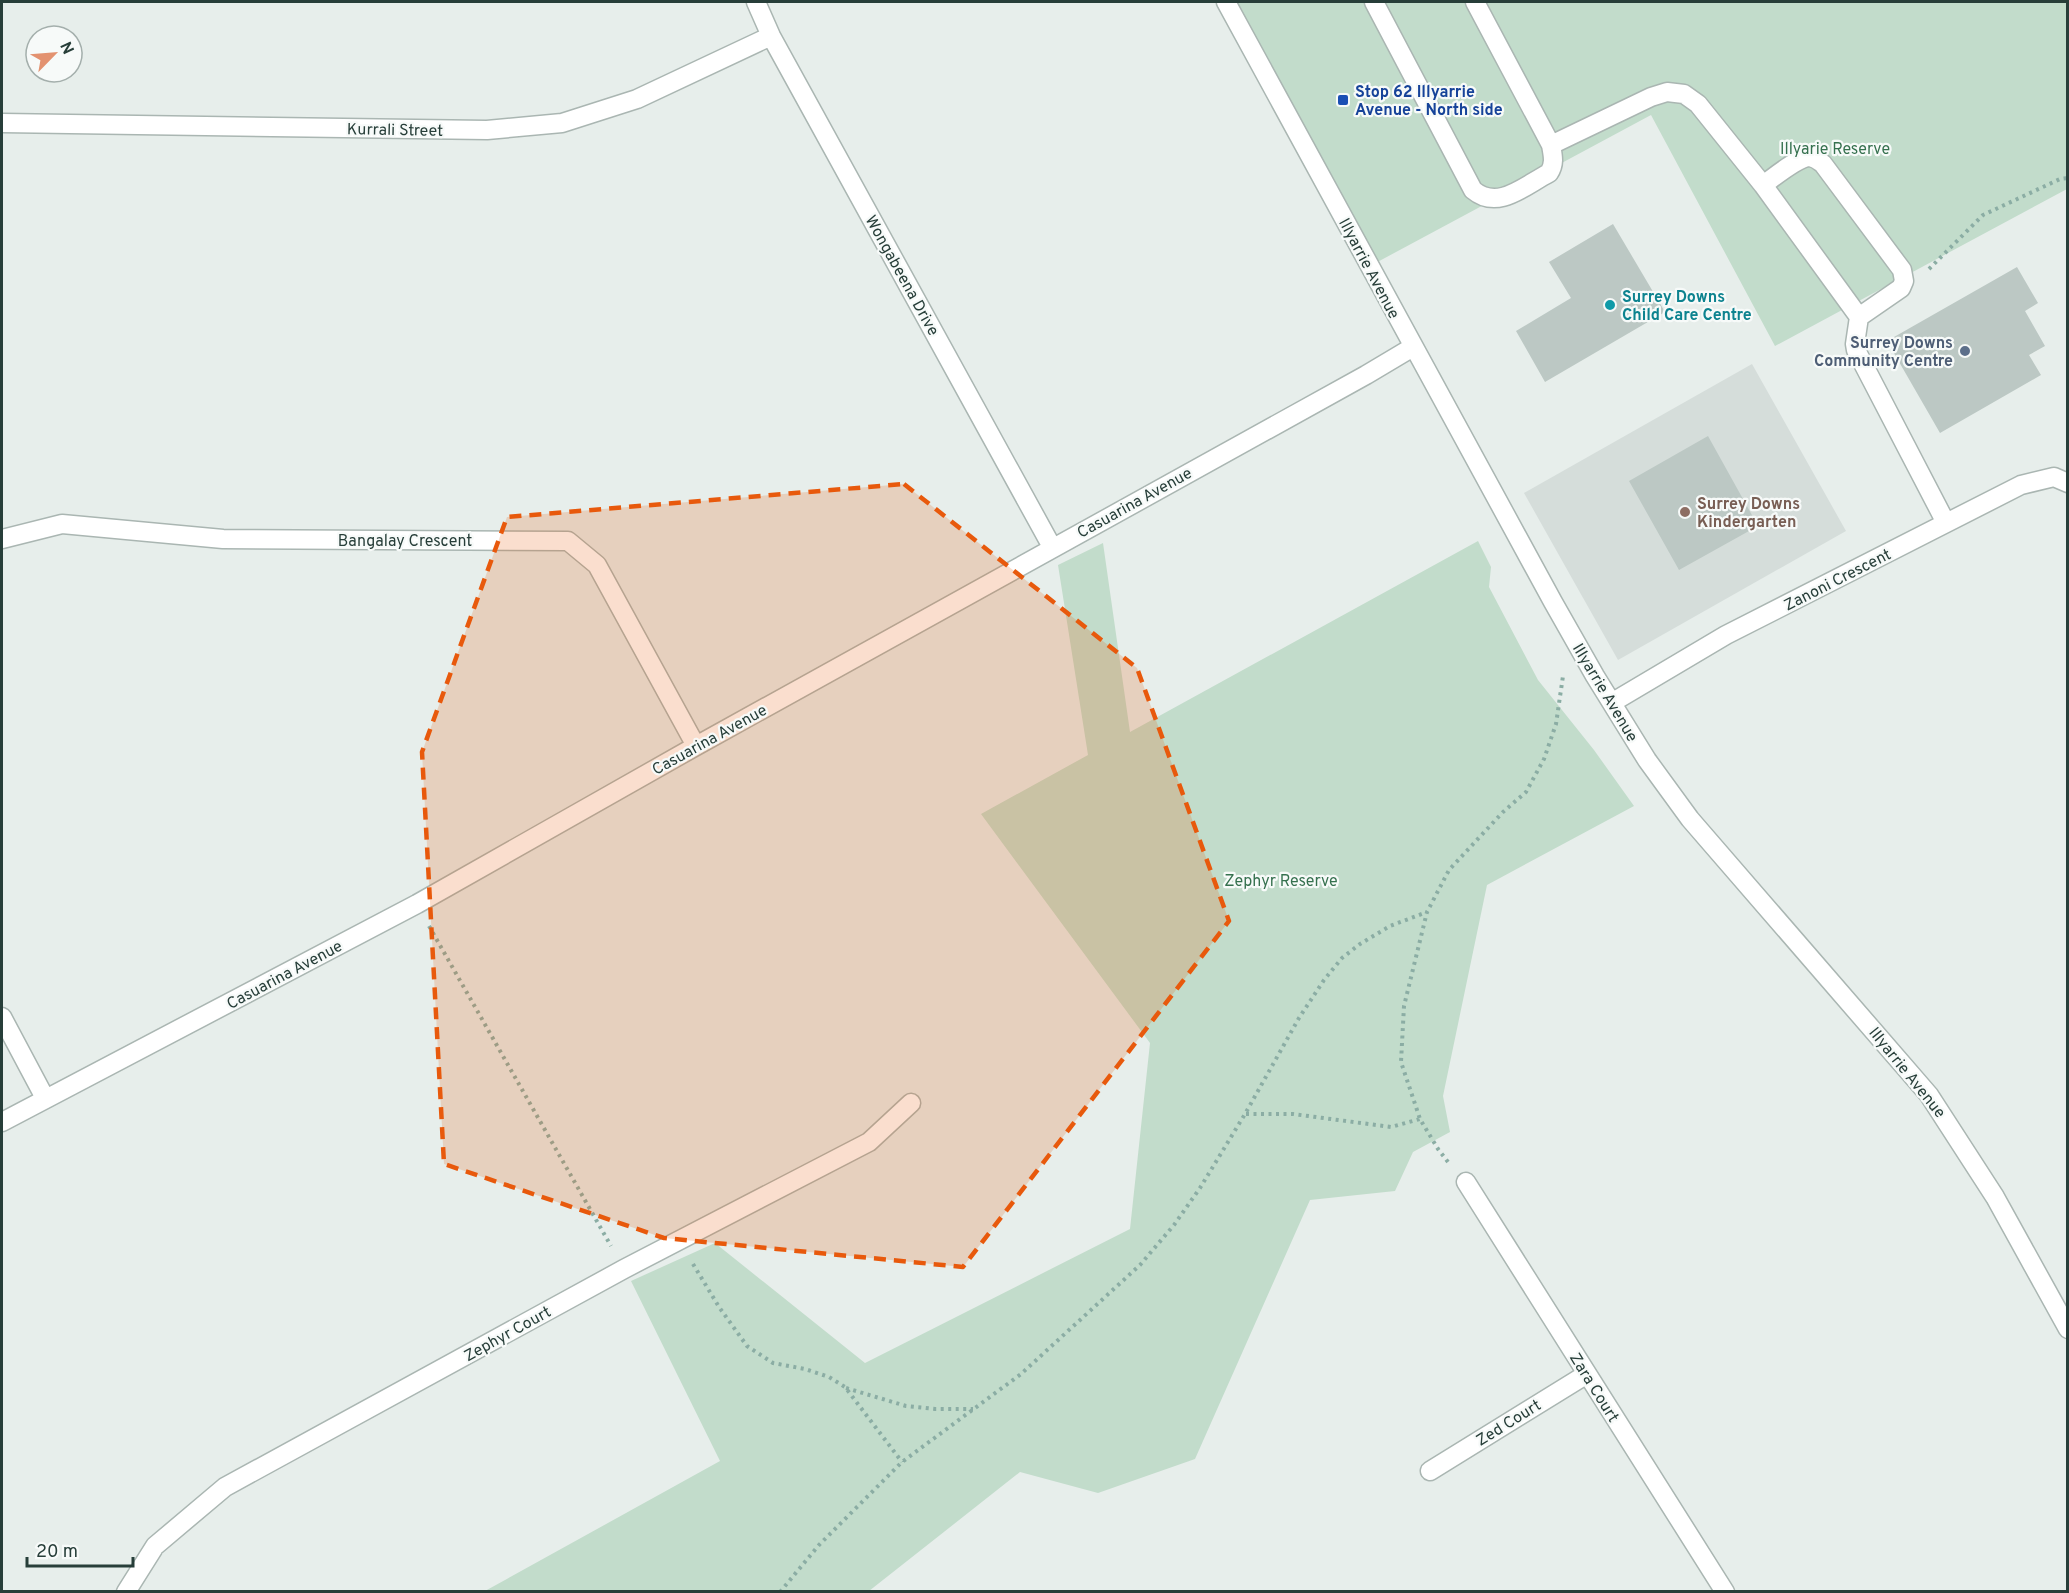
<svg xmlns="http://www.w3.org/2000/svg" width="2069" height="1593" font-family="Overpass,sans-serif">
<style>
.built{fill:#d5ddda}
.green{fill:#c2dccb}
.building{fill:#bcc8c4}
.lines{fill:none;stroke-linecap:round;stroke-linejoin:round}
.minor-casing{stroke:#aab6b2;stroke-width:21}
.path{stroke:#8bada4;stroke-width:4;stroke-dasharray:3 4.5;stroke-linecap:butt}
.minor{stroke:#fff;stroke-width:18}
.marked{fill:#e8590c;fill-opacity:0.2;stroke:#e8590c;stroke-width:4.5;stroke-dasharray:12 8;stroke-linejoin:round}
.transit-dot{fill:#1a4fb4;stroke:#f7faf9;stroke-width:2}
.culture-dot{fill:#0f9aa8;stroke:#f7faf9;stroke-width:2}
.service-dot{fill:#5c6f8a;stroke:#f7faf9;stroke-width:2}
.education-dot{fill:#8d6e63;stroke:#f7faf9;stroke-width:2}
.labels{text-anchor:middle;stroke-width:4.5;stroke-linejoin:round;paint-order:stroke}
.transit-label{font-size:16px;font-weight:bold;fill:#164399;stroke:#f7faf9;text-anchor:start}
.street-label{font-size:16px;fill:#273e39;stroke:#f7faf9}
.park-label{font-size:16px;fill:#36714f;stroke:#f7faf9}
.culture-label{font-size:16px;font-weight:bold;fill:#0d838f;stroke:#f7faf9;text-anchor:start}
.service-label{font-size:16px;font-weight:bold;fill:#4e5e75;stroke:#f7faf9;text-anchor:end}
.education-label{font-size:16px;font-weight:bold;fill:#785e54;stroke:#f7faf9;text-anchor:start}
</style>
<rect width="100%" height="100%" fill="#e7eeeb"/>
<path class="built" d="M1752 364 1846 531 1618 660 1524 493Z"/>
<path class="green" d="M1226 2H2067V189L1775 346 1651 115 1370 266Z
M1478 541 1491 567 1489 587 1538 680 1594 750 1634 806 1487 885 1443 1096 1450 1132 1413 1152 1395 1191 1310 1200 1195 1459 1098 1493 1020 1472 869 1591H485L720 1461 631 1281 715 1243 865 1363 1130 1229 1150 1043 981 814 1088 755 1058 565 1103 543 1130 732Z"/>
<path class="building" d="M1613 224 1665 312 1545 382 1516 331 1571 298 1549 262Z
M2017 267 2038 303 2025 311 2045 346 2029 355 2041 375 1940 433 1887 341Z
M1708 436 1758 526 1679 570 1629 481Z"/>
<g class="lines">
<defs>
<path id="minor" d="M756 2 771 36 1052 547
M1226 2 1553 602 1595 676 1647 760 1690 819 1929 1095 1995 1197 2068 1329
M1374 2 1473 190C1498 211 1524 186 1549 173 1555 164 1553 156 1551 145L1475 2
M2 123 487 130 562 123 637 99 771 36
M1551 145 1651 97 1667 92 1684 94 1698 104 1763 185 1859 317
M1763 185C1773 178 1798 157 1810 157 1816 158 1819 161 1823 164L1902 270 1904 281 1901 288 1859 317 1855 344 1856 350 1946 523
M2 539 62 524 223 539 568 541 597 565 696 746
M1613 702 1726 635 2021 485 2054 477 2068 483
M2 1017 45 1098
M2 1122 417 904 696 746 1366 375 1413 347
M1466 1182 1725 1592
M1430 1471 1587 1374
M126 1592 155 1546 225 1487 624 1269 869 1142 911 1103"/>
</defs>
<use href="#minor" class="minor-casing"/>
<path class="path" d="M1929 269 1983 215 2060 179 2068 178
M429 926 611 1246
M1246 1114H1293L1391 1127 1420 1119
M1448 1162 1438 1149 1420 1119 1401 1062 1404 1006 1427 912 1449 870 1503 812 1526 792 1544 759 1556 724 1563 676
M693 1264 719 1307 747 1346 773 1363 805 1369 829 1377 845 1387 902 1462
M846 1388 906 1406 935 1409H973
M780 1592 819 1545 902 1462 1021 1374 1140 1265 1174 1225 1200 1188 1245 1114 1299 1018 1324 980 1342 958 1360 944 1390 926 1427 912"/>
<use href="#minor" class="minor"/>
</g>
<path class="marked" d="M904 484 1137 668 1229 921 963 1267 664 1238 444 1164 422 752 507 517Z"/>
<rect class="transit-dot" x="1337" y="94" width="12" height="12" rx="3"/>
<circle class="culture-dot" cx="1610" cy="305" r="6"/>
<circle class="service-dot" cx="1965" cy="351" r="6"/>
<circle class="education-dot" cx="1685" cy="512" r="6"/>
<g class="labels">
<g class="transit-label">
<text x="1355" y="97">Stop 62 Illyarrie<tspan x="1355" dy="18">Avenue - North side</tspan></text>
</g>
<g class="street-label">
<text transform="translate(395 129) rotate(1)" y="6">Kurrali Street</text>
<text transform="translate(1370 268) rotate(62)" y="6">Illyarrie Avenue</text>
<text transform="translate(903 275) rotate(61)" y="6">Wongabeena Drive</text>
<text transform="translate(1134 502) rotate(-29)" y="6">Casuarina Avenue</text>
<text x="405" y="546">Bangalay Crescent</text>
<text transform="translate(1837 579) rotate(-27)" y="6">Zanoni Crescent</text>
<text transform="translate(1606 692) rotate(59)" y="6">Illyarrie Avenue</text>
<text transform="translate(709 739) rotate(-29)" y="6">Casuarina Avenue</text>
<text transform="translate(284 974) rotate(-28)" y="6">Casuarina Avenue</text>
<text transform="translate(1908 1072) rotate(51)" y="6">Illyarrie Avenue</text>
<text transform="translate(507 1333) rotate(-29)" y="6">Zephyr Court</text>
<text transform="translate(1595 1387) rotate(58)" y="6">Zara Court</text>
<text transform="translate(1508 1422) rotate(-32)" y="6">Zed Court</text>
</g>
<g class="park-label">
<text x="1835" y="154">Illyarie Reserve</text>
<text x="1281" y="886">Zephyr Reserve</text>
</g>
<g class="culture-label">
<text x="1622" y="302">Surrey Downs<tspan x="1622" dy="18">Child Care Centre</tspan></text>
</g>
<g class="service-label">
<text x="1953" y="348">Surrey Downs<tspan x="1953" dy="18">Community Centre</tspan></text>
</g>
<g class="education-label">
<text x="1697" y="509">Surrey Downs<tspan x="1697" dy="18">Kindergarten</tspan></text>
</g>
</g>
<rect width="2069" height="1593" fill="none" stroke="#273e39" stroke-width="6"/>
<g transform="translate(54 54) rotate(65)"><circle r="28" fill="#f7faf9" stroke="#a4afac" stroke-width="1.5"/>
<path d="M0-4.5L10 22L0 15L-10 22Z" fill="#e39270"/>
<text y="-9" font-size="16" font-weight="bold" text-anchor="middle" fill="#273e39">N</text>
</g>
<path d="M27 1557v9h106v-9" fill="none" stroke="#273e39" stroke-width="3"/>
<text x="36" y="1557" font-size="18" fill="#273e39" stroke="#f7faf9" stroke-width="4.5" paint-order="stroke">20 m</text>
</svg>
